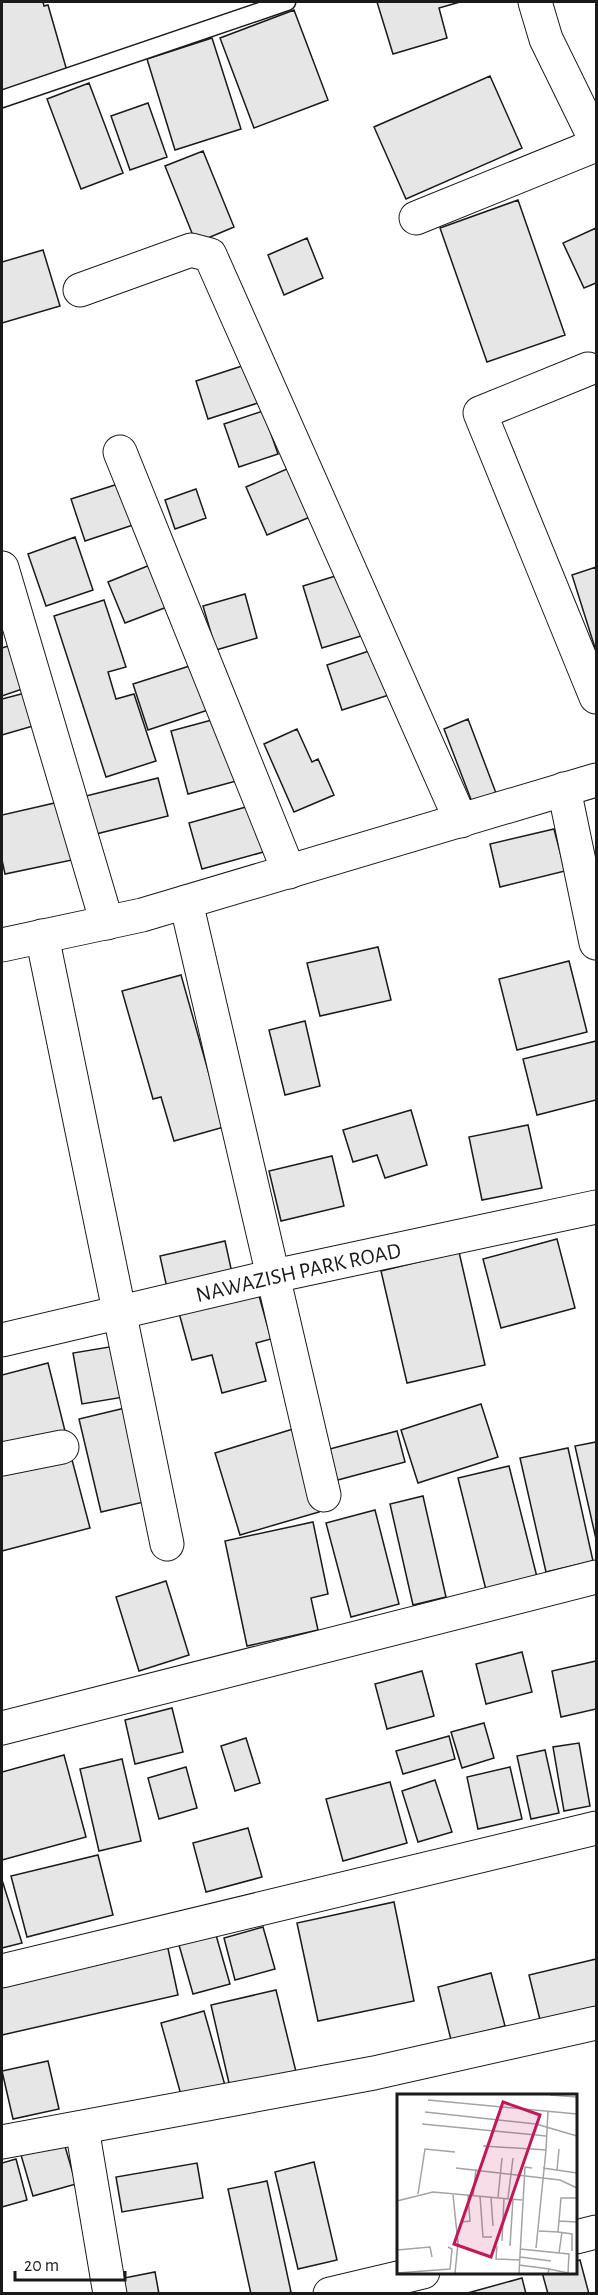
<svg xmlns="http://www.w3.org/2000/svg" width="598" height="2295" font-family="'Alegreya Sans',sans-serif">
<style>
.building{fill:#e6e6e6;stroke:#1a1a1a;stroke-width:1.5}
.lines{fill:none;stroke-linecap:round;stroke-linejoin:round}
.lane-casing{stroke:#1a1a1a;stroke-width:19}
.street-casing{stroke:#1a1a1a;stroke-width:35}
.lane{stroke:#fff;stroke-width:16}
.street{stroke:#fff;stroke-width:33}
.labels{text-anchor:middle;stroke-width:4.5;stroke-linejoin:round;paint-order:stroke}
.street-label{font-size:22px;fill:#1a1a1a;stroke:#fff}
.inset-road{fill:none;stroke:#a3a3a3;stroke-width:1.5}
.view{fill:#c2185b;fill-opacity:0.15;stroke:#c2185b;stroke-width:3}
.inset-edge{fill:none;stroke:#1a1a1a;stroke-width:3}
</style>
<rect width="100%" height="100%" fill="#fff"/>
<path class="building" d="M2 2H43L44 6 48 5 67 71 2 91Z
M377 2H460L439 8 447 38 393 54Z
M294 10 328 100 254 128 220 38Z
M212 38 241 129 175 150 147 59Z
M490 76 522 148 406 199 374 127Z
M89 83 123 173 81 189 47 99Z
M148 103 167 157 130 170 111 116Z
M203 151 234 227 196 243 165 166Z
M518 200 565 335 487 362 440 228Z
M596 228V283L584 288 563 243Z
M307 238 323 278 284 295 268 255Z
M43 250 60 306 2 323V262Z
M245 365 258 403 208 419 196 381Z
M263 411 278 454 239 467 224 424Z
M289 468 310 517 267 535 246 487Z
M118 484 133 525 85 541 71 499Z
M196 489 206 518 175 529 165 500Z
M75 537 93 590 46 606 28 554Z
M150 565 167 607 125 623 108 582Z
M596 567V651L572 575Z
M342 574 361 636 322 648 303 586Z
M245 594 257 638 216 650 203 606Z
M104 600 126 667 108 672 116 699 134 694 156 761 106 777 54 616Z
M14 644 28 687 2 696V648Z
M375 649 389 695 342 710 327 665Z
M199 663 214 708 148 730 133 684Z
M25 693 33 726 2 735V699Z
M223 717 240 780 188 794 171 731Z
M468 719 499 801 475 810 444 729Z
M297 729 312 762 318 759 334 795 294 812 264 744Z
M158 778 168 816 84 837 74 799Z
M59 802 72 860 5 874 2 860V815Z
M253 805 267 851 202 869 189 823Z
M554 829 565 871 500 887 490 844Z
M378 947 391 1000 320 1016 307 963Z
M569 961 587 1032 517 1050 499 979Z
M181 975 224 1127 174 1141 161 1097 153 1099 122 991Z
M305 1021 320 1086 285 1095 269 1030Z
M596 1041V1100L537 1115 523 1059Z
M411 1110 427 1165 385 1178 377 1155 353 1162 343 1130Z
M528 1125 542 1188 482 1200 469 1137Z
M332 1156 344 1206 281 1221 269 1171Z
M557 1239 575 1308 501 1328 483 1259Z
M225 1241 232 1273 167 1288 160 1256Z
M459 1252 485 1365 407 1383 381 1271Z
M258 1292 271 1339 256 1343 266 1381 222 1393 212 1355 192 1360 179 1313Z
M115 1346 124 1397 82 1404 73 1353Z
M48 1363 65 1431 2 1447V1375Z
M481 1404 498 1457 418 1483 401 1430Z
M125 1408 148 1501 101 1512 79 1419Z
M293 1429 319 1512 240 1535 215 1453Z
M397 1431 405 1462 334 1481 326 1450Z
M596 1442V1539L575 1446Z
M568 1448 593 1561 546 1572 520 1458Z
M71 1456 90 1528 2 1551V1475Z
M509 1466 537 1577 486 1590 458 1478Z
M423 1496 446 1597 413 1605 390 1504Z
M375 1510 399 1604 351 1617 326 1523Z
M313 1522 328 1594 311 1598 318 1630 247 1646 225 1541Z
M166 1581 189 1655 139 1671 116 1597Z
M522 1652 532 1692 486 1704 476 1664Z
M596 1661V1709L561 1717 552 1671Z
M422 1671 434 1716 387 1729 375 1684Z
M172 1708 183 1752 135 1764 125 1720Z
M484 1723 494 1758 462 1768 451 1732Z
M449 1736 455 1759 403 1774 396 1751Z
M246 1738 260 1783 235 1791 221 1746Z
M579 1743 590 1806 564 1811 553 1747Z
M545 1750 559 1813 531 1819 517 1756Z
M64 1755 86 1837 2 1860V1772Z
M122 1759 141 1841 99 1851 80 1769Z
M186 1767 197 1808 159 1819 148 1778Z
M510 1767 522 1819 478 1829 467 1777Z
M435 1780 452 1832 418 1842 402 1791Z
M390 1782 407 1843 343 1861 326 1799Z
M248 1828 262 1877 206 1892 193 1843Z
M98 1855 113 1915 27 1937 11 1876Z
M2 1880 22 1943 2 1948Z
M394 1902 414 2001 318 2021 297 1923Z
M263 1927 275 1969 235 1980 224 1938Z
M214 1928 230 1984 193 1994 177 1938Z
M167 1944 178 1995 2 2035V1981Z
M596 1959V2014L542 2028 529 1975Z
M491 1973 505 2026 451 2040 438 1987Z
M276 1990 298 2080 232 2096 211 2005Z
M204 2011 226 2089 183 2102 161 2023Z
M48 2061 59 2109 13 2119 2 2071Z
M64 2143 76 2184 33 2196 21 2155Z
M16 2159 27 2200 2 2207V2163Z
M314 2162 337 2260 298 2269 275 2172Z
M197 2163 203 2198 122 2212 116 2177Z
M267 2181 291 2292 286 2294H251L228 2189Z
M580 2260 589 2294H548L542 2272H576V2261Z
M155 2272 159 2294H121L119 2279Z
M522 2278 526 2294H464Z"/>
<g class="lines">
<defs>
<path id="lane" d="M2 99 287 2"/>
<g id="street">
<path d="M535 2 546 39 596 141"/>
<path d="M416 218 596 145"/>
<path d="M80 290 191 250 210 255 461 821"/>
<path d="M588 369 480 413 596 697"/>
<path d="M120 452 289 872"/>
<path d="M2 568 107 923"/>
<path d="M564 789 596 943"/>
<path d="M186 902 324 1495"/>
<path d="M42 936 167 1544"/>
<path d="M2 945 142 915 596 780"/>
<path id="s1" d="M2 1340 274 1276 596 1207"/>
<path d="M2 1459 62 1447"/>
<path d="M2 1728 596 1577"/>
<path d="M2 1971 596 1828"/>
<path d="M82 2128 110 2294"/>
<path d="M2 2142 374 2073 596 2023"/>
<path d="M576 2237 596 2232"/>
<path d="M330 2294 423 2272"/>
</g>
</defs>
<use href="#lane" class="lane-casing"/>
<use href="#street" class="street-casing"/>
<use href="#lane" class="lane"/>
<use href="#street" class="street"/>
</g>
<g class="labels">
<g class="street-label">
<text dy="8" stroke="none"><textPath href="#s1" startOffset="304">NAWAZISH PARK ROAD</textPath></text>
</g>
</g>
<g transform="translate(397 2094)">
<rect width="180" height="180" fill="#fff"/>
<path class="inset-road" d="M153 1 180 3M31 6 180 20M28 18 139 30 180 42M25 30 149 42M86 52 149 56 151 17M59 74 163 86 180 94M146 74 180 79M160 76 162 55M21 100 28 55 58 58M56 101 61 149 58 179M76 102 79 75M83 102 86 143H95M94 103 96 132M101 103 105 64M111 104 116 64M0 107 36 98 125 106M162 127 180 128M65 128 73 127 71 102M142 137 161 138 164 104H180M161 138 175 140V157M105 147 107 104M100 152 99 165 123 166M113 152 116 105M139 154 149 56M123 155 172 160 171 179M0 156 33 153 35 163M162 159 165 138M123 163 154 167M122 171 152 175 151 179M152 175 171 179M0 179 53 175 55 155 51 153M122 179 128 73 135 74"/>
<path class="view" d="M106 8 143 21 94 163 57 150Z"/>
<rect width="180" height="180" class="inset-edge"/>
</g>
<rect width="598" height="2295" fill="none" stroke="#1a1a1a" stroke-width="6"/>
<path d="M15 2271v9h110v-9" fill="none" stroke="#1a1a1a" stroke-width="3"/>
<text x="24" y="2271" font-size="18" fill="#1a1a1a" stroke="#ffffff" stroke-width="4.5" paint-order="stroke">20 m</text>
</svg>
